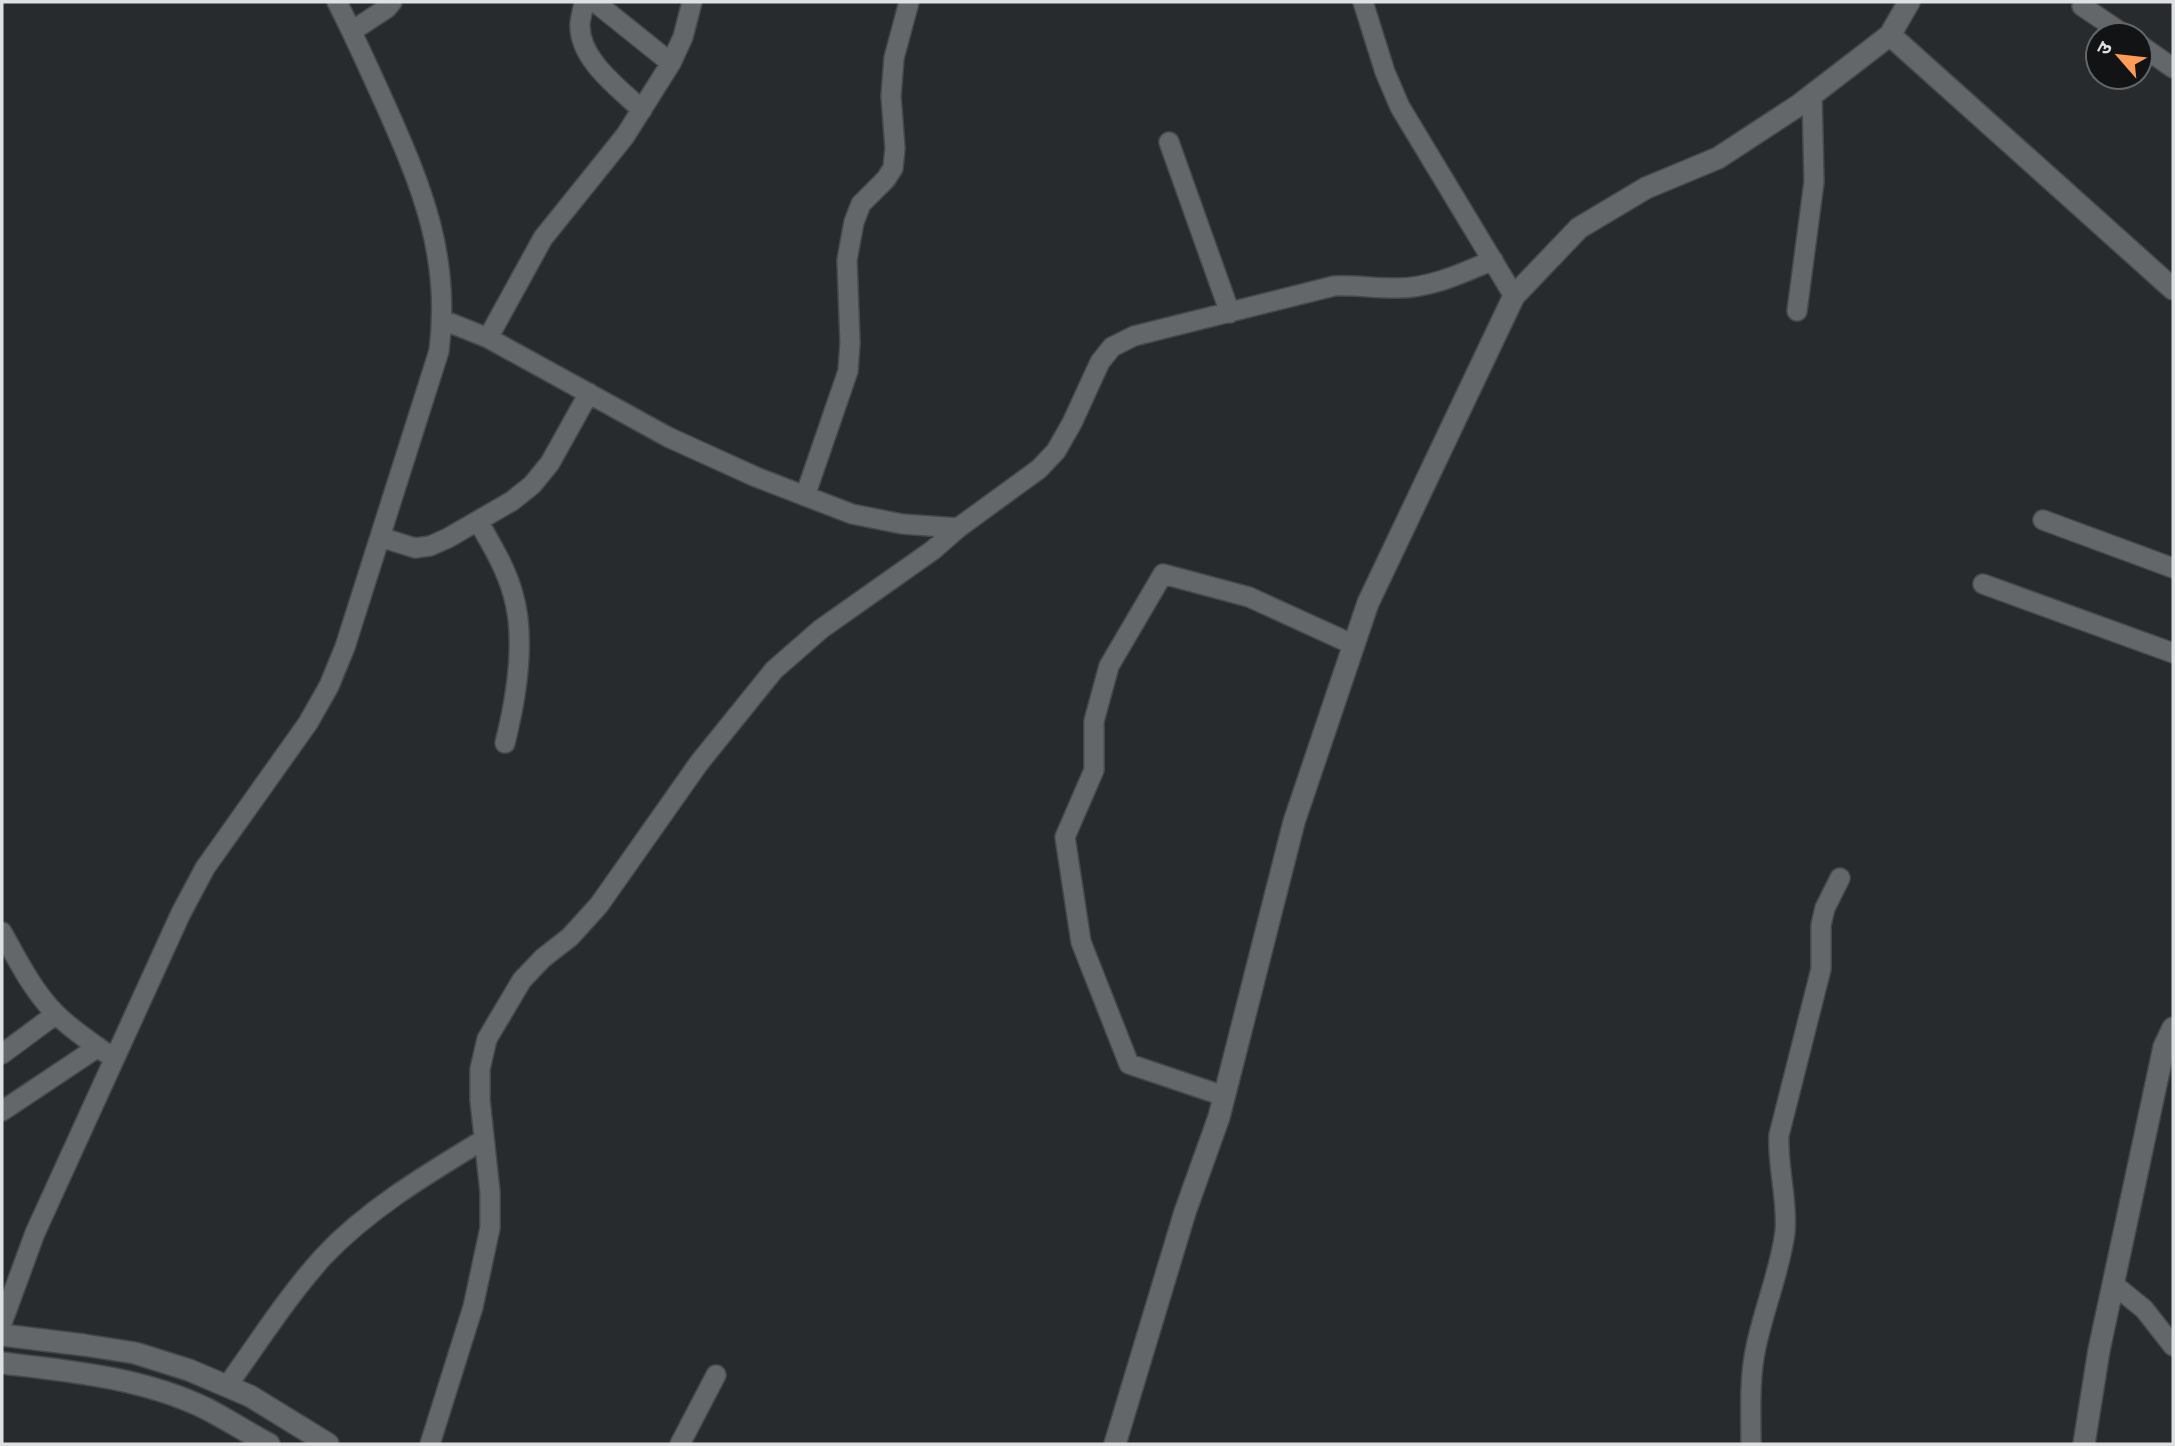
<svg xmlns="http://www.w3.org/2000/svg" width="2175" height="1446" font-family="'Titillium Web','Noto Sans Devanagari',sans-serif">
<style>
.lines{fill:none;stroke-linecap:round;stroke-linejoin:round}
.street-casing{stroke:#46494b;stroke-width:22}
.secondary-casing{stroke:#46494b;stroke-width:24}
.street{stroke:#64676a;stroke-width:19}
.secondary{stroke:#64676a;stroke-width:21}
</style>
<rect width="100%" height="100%" fill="#282b2e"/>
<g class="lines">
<defs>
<path id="street" d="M584 2C583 9 581 16 580 23 578 59 619 88 642 110
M595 2 671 63
M1363 2 1385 72 1400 107 1514 296
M2082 6 2125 35
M352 31 387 8 392 2
M2140 45 2173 68
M1169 142 1230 313
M1797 311 1814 182 1812 95
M443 320 488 338 668 437 756 477 852 514 902 524 958 528
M488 338 543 238 625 136 671 63 683 37 692 2
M805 496 848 371 850 343 847 260 854 222 861 204 886 179 893 168 895 148 891 96 894 58 909 2
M2043 520 2173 568
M478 521C491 544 506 568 513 594 526 638 516 699 505 743
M380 537 415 548 430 546 448 538 512 501 532 485 550 463 589 393
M1983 584 2173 653
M2 932C18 961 33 991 56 1014 73 1031 94 1044 113 1058
M2 1054 56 1014
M1224 1096 1129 1064 1081 942 1065 837 1094 770V721L1109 666 1163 574 1249 597 1354 645
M2 1111 98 1047
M2113 1284 2144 1309 2173 1346
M2 1323 35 1233 181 913 205 868 308 723 329 686 345 647 439 351C451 257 422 187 385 104 369 69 354 35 337 2
M227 1386C258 1343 287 1297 323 1257 368 1209 427 1174 483 1140
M430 1444 473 1307 490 1228V1192L480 1100V1069L487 1039 522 980 543 958 570 937 599 905 699 763 774 670 821 629 933 550 958 528 1039 469 1056 451 1072 423 1100 362 1112 347 1134 336 1334 286C1354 285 1374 288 1394 288 1428 289 1461 274 1493 260
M680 1444 716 1375
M1751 1444C1751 1413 1749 1378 1756 1347 1764 1308 1780 1271 1785 1232 1788 1199 1777 1167 1779 1135L1821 969V925L1825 908 1840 878"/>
<path id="secondary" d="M1890 35 2173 289
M2 1335 84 1345 135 1353 189 1370 250 1396 328 1444
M2 1363C71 1371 144 1378 207 1409 228 1420 248 1433 269 1444
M1115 1444 1185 1212 1219 1117 1294 822 1368 603 1514 296 1579 228 1646 188 1718 158 1799 105 1890 35 1909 2
M2084 1444 2099 1350 2164 1047 2173 1028"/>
</defs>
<use href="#street" class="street-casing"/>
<use href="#secondary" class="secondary-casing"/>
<use href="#street" class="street"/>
<use href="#secondary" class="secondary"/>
</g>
<rect width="2175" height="1446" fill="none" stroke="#dee0e2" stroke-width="7"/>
<g transform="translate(2119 56) rotate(298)"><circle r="33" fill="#121315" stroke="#646567" stroke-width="2"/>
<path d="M0-5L12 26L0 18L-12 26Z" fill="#fe9c57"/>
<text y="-10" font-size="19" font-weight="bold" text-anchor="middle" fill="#dee0e2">उ</text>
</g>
</svg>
